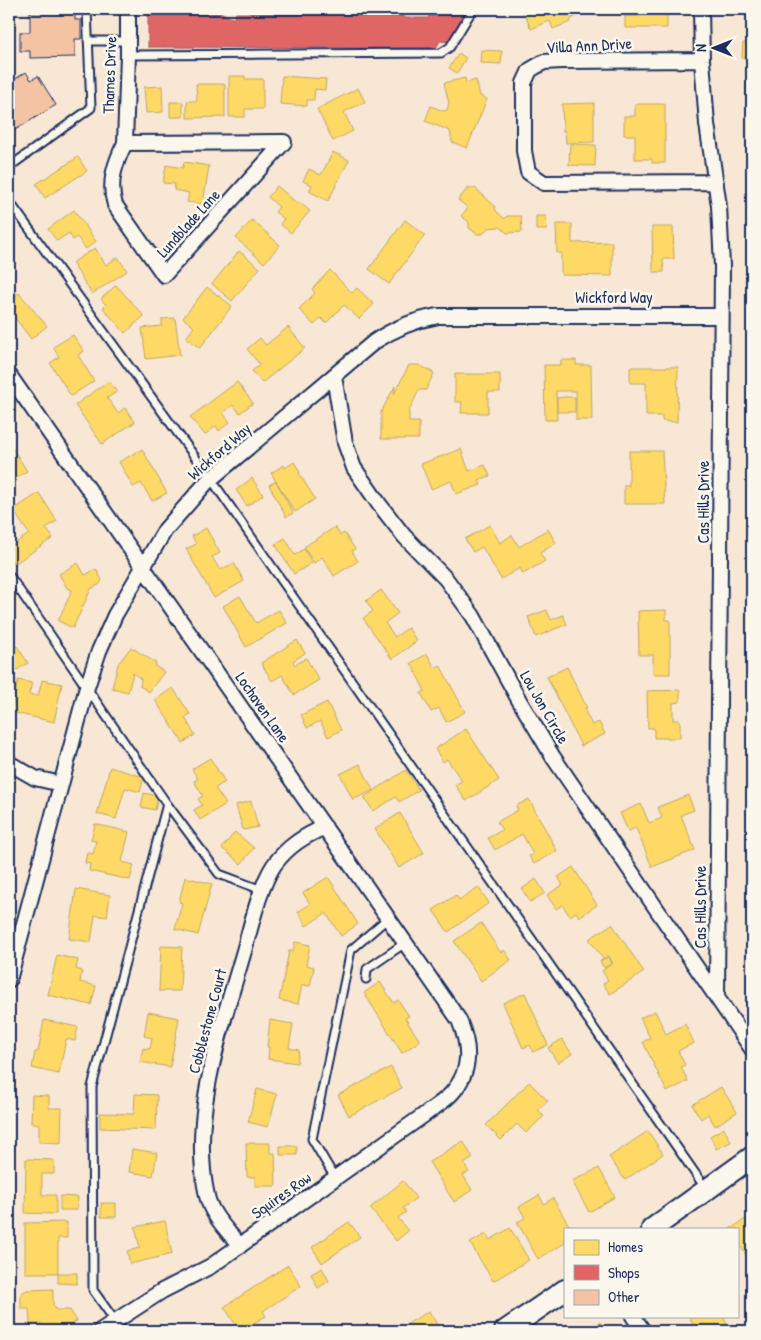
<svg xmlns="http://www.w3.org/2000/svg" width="761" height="1340" font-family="'Patrick Hand',sans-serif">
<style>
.homes{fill:#ffd966;stroke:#bba664}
.shops{fill:#e06666;stroke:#a55664}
.building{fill:#f4c3a4;stroke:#1b2f5e}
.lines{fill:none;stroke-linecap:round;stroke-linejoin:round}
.lane-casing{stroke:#1b2f5e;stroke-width:11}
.street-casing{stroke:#1b2f5e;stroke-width:18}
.secondary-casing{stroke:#1b2f5e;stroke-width:24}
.lane{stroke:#fbf7ec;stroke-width:7}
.street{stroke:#fbf7ec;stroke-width:14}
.secondary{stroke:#fbf7ec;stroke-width:20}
.labels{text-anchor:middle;stroke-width:5;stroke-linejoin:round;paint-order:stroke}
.street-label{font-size:16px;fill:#1b2f5e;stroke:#fbf7ec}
</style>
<rect width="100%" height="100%" fill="#f9e7d6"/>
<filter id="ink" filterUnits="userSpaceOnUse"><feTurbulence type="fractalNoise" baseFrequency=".02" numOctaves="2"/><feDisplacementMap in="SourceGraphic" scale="10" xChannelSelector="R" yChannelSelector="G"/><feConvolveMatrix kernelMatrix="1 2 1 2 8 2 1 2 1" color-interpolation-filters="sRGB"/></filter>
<g filter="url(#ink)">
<path class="homes" d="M535 9H596L572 18 570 22 553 29 550 21 531 29 524 13Z
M638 9H667V28H625V16H638Z
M743 43H752V97H746L747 58H742Z
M481 50 502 51 501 64 480 63Z
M459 53 466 58 457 73 449 68Z
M229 76H245V79H263V109H245V117H229Z
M282 76 326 79 325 90 315 89 314 100H307V106L280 104Z
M465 78 466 83 476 80 480 96 487 99 467 148 452 142 450 131 425 121 431 106 443 111 447 110 449 103 444 83Z
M196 84H225V117L187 118V101H197Z
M162 86 163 112 146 113 144 87Z
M358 88 365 102 344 112 353 131 333 141 317 109Z
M170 102H183V117H170Z
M594 103V142L566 143 565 131H563L562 104Z
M635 104H665V163H652V159H635V135H624V116H635Z
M570 144 596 145 595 166 569 165Z
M333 152 349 160 328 201 309 191 312 185 303 181 309 169 321 175Z
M78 157 87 171 45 198 36 184Z
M184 162 209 166 203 204 187 202 189 193 174 190 175 184 163 183 166 165 183 168Z
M277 186 298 204 299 202 310 211 291 233 280 224 284 219 275 212 279 207 268 197Z
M475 188 495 206 496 211 505 219 507 216H521L522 232 507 233 500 227 488 228 483 234H477L469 228V222L461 216 468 208 458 200 467 189Z
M74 210 96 241 86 249 77 237 73 240 69 233 57 241 48 229Z
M536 216H546L547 230H536Z
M252 220 280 245 264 263 236 238Z
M405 220 425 235 389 284 369 269Z
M556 224H572V243L612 242V276L561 275V253H557Z
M652 227H673L674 259H663L664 272H653Z
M95 248 106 265 118 257 127 271 92 294 72 263Z
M239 251 260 268 232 301 212 284Z
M330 270 352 293 357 288 374 304 359 319 344 305 326 323 321 318 314 325 299 309 315 293 312 289Z
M116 285 144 316 125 333 103 308 106 305 101 299Z
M207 287 232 306 200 348 186 338 194 327 183 318Z
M19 293 47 326 31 339 9 310V301Z
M175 318 180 355 146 359 142 328 162 326V319Z
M288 327 305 348 262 383 252 371 260 365 247 349 260 338 266 345Z
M73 335 84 351 78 355 94 381 71 396 50 363 59 357 53 347Z
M561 360H576V365H591L592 420H576V391H556L557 420H545L544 365H561Z
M409 365H419L434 373 426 390H419L409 411V422H419V439H381V412L395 386 394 394Z
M630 367H678L677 422 662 421V416H646V383H630Z
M455 374H500V392H488V413H461L462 402H455Z
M109 381 117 392 107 398 118 413 125 408 135 422 102 444 75 405Z
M237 382 253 403 240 413 233 405 223 413 230 422 219 431 216 426 205 435 190 417Z
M565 397H575V412H557V398Z
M9 443 27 471 9 483Z
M142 449 167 493 152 501 141 483 133 487 119 462Z
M461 449 469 471 485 465 490 476 479 480 481 485 456 494 451 481 431 489 421 464Z
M629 451H662L665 504H624V485H629Z
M294 462 300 472 299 473 315 499 295 512 271 473 284 465 285 468Z
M252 478 263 495 247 506 236 490Z
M276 481 293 513 286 517 269 485Z
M39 493 57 521 46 528 53 538 14 564 9 556V547L29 534 13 510Z
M490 525 500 543 512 535 519 547 548 529 556 543 540 553 545 561 523 574 520 568 501 579 482 547 473 552 465 539Z
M335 527 340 535 344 533 355 549 352 551 358 561 334 576 322 557 314 563 304 547Z
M206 528 220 553 212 557 220 570 234 563 244 581 214 598 186 549 196 544 192 536Z
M285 538 295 555 304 549 312 563 294 574 275 544Z
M78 563 85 575 96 569 102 580 100 584 91 589 73 628 58 621 72 590 67 588 59 574Z
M381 590 398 613 385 623 395 637 408 628 417 641 392 659 363 618 373 611 366 601Z
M240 596 256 623 279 610 287 623 246 647 223 606Z
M547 610 551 620 563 615 567 624 536 637 528 617Z
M666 610V620H670V674H653V655H639L638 611Z
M297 640 305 653 293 661 295 665 306 658 319 680 294 695 282 675 272 681 261 663Z
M9 645 11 649 17 646 28 663 9 675Z
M131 647 156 663 155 666 164 672 149 692 140 686 141 679 133 673 128 692 112 688 118 664Z
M427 654 435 668 440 665 465 712 446 722 439 708 431 712 421 693 425 691 411 663Z
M567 667 587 708 584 709 592 725 599 722 605 734 581 746 547 677Z
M18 680 32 683 29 694 38 696 42 680 62 684 54 722 11 712Z
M173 688 190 714 185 718 195 735 183 743 155 700Z
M680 690V702L673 703V720H680V738H654V728H648L647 691Z
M327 702 341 730 328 737 320 721 307 728 301 715Z
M466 729 499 780 466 801 455 785 462 781 447 759 443 762 435 749Z
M210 758 225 782 215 788 226 804 200 820 194 810 202 805 198 799 203 796 194 781 198 779 192 769Z
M360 764 373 790 353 800 340 774Z
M110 767 144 777 140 792 125 788 116 819 97 814Z
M406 770 419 790 399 802 396 797 373 811 364 797Z
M144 793 158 796 155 810 141 807Z
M688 795 694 810 681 815 695 850 652 867 636 828 628 831 620 813 641 804 649 823 662 818 658 807Z
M529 799 557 851 534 864 529 856 533 854 522 834 495 850 488 838 502 830 497 822 518 810 516 806Z
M251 801 258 827 243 830 236 805Z
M400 813 424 853 399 868 375 829Z
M95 824 129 832 122 862 134 865 130 880 89 871 90 864 85 863 87 852 93 854 96 841 91 840Z
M235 832 254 848 241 864 222 848Z
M573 867 597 905 579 917 576 912 570 916 562 905 556 909 547 895 563 885 558 877Z
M185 877 212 884 198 935 175 929 182 903 179 902Z
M328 877 358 924 341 936 326 913 306 926 298 912 310 904 303 893Z
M536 879 545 893 530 902 522 889Z
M478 887 489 903 448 932 433 910 456 895 459 900Z
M76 889 110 895 107 917 95 915 91 942 69 939Z
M481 923 501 953 504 950 511 960 481 981 454 941Z
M612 924 644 972 610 994 603 984 608 980 602 971 613 963 608 955 603 959 589 939Z
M295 942 310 945 306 965 314 967 310 986 302 985 298 1004 279 1000 289 951H293Z
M161 946 182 947 180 991H159Z
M57 955 78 960 76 969 82 971 80 982 96 986 91 1005 48 995Z
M608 957 612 963 604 968 600 961Z
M380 982 394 1003 398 1000 409 1016 405 1018 420 1041 402 1053 364 993Z
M525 993 548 1045 533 1052 530 1045 523 1048 503 1003Z
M655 1011 666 1034 685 1024 694 1043 678 1051 685 1065 681 1067 688 1081 667 1092 643 1042 650 1038 640 1018Z
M148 1012 179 1018 170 1067 140 1062 143 1048 150 1049 152 1038 144 1036Z
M44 1020 78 1027 75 1041 66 1039 59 1074 32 1068 35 1052H38Z
M270 1020 293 1024 289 1048 299 1050 297 1063 268 1059 269 1047H267Z
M562 1039 572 1054 558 1063 548 1048Z
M391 1067 402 1088 349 1116 338 1095Z
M529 1082 548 1101 538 1110 544 1116 526 1133 517 1124 501 1140 486 1125Z
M721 1087 737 1112 715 1126 708 1114 701 1119 692 1105Z
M257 1089 277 1094 268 1127 248 1122Z
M135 1094 157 1095 156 1130 100 1128V1113L134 1114Z
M32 1095 49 1096V1108H62L61 1143 39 1142V1124L31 1123Z
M724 1128 731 1142 716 1149 710 1136Z
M648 1131 663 1154 625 1180 609 1157Z
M463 1141 473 1158 464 1164 469 1172 463 1175 472 1190 454 1202 429 1162Z
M246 1143H270V1153H275L276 1186H255V1177H247Z
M280 1146H297V1155H280Z
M132 1149 157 1153 153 1176 129 1172Z
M26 1159 54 1160V1174H42V1195H56V1214L25 1213Z
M599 1168 615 1197 589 1212 572 1181Z
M403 1181 416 1198 403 1208 406 1212 398 1218 408 1231 396 1241 370 1208Z
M539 1195 544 1204 553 1198 571 1229H565V1243L538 1259 517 1222 525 1218 519 1207Z
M60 1196 78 1197 77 1210H60Z
M101 1203H116V1217H101Z
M752 1215V1264L737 1241V1229H730Z
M165 1221 172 1254 130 1264 127 1251 140 1248 135 1227Z
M67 1222V1238H58V1273H25V1223Z
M349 1222 360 1237 322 1263 312 1247Z
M510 1228 529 1260 493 1281 470 1243 486 1234 490 1240Z
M288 1265 301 1286 263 1311 266 1316 240 1331 224 1307Z
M322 1268 329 1281 318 1288 311 1274Z
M58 1273H77V1284L58 1283Z
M53 1289V1304L56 1310H70L77 1321 59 1331H47L42 1324H30L29 1309H21V1293L27 1290Z
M429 1311 439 1328 433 1331H396Z
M689 1316H723L730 1331H696Z
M600 1322 605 1331H586V1330Z"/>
<path class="shops" d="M148 9H214L232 18H234L236 13H250V9H265L273 13H284L286 9H330L338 12 395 13 406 18H428L433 9H467L451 42 440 41 436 48 148 47Z"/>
<path class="building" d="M75 11V20H81V39H75V57L30 58V51H20V32H30V12Z
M26 72 31 80 38 76 56 105 15 130 9 121V83Z"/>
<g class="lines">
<defs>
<path id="lane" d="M88 41H128
M128 55 441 53 450 47 473 9
M9 167 91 108 87 9
M9 201 211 479 706 1189
M9 575 167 804 219 874 262 890
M366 979 367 969 405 943
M335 1178 312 1139 351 950 388 918
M115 1321 93 1290 92 1087 167 804"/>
<path id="street" d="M701 9 702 60 707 124 719 206 722 266 717 997
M702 60 561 61 544 62 530 70 524 83V151L528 172 544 183 716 182
M284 142 164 275 115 205C108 183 115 163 125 143Z
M125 143 128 55V9
M9 375 459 1020C470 1046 472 1070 452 1093 445 1101 433 1108 424 1115L211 1266 162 1291 100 1331
M334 376 345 443 354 468 379 504 404 536 446 579 473 616 519 700 553 757 752 1049
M9 763 35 778 61 784
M9 980 87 687 99 651 115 615 165 530 207 482 374 342C395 328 414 320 438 316H721
M240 1246C228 1231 211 1215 207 1196 189 1116 222 1027 244 951 251 926 260 886 274 865 288 846 304 836 325 827
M633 1316 643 1331"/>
<path id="secondary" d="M652 1229 752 1157
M505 1331 565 1290"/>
</defs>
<use href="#lane" class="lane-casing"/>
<use href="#street" class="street-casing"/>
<use href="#secondary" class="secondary-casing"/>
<use href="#lane" class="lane"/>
<use href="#street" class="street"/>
<use href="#secondary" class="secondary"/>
</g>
</g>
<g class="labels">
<g class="street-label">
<text transform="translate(589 45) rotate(-3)" y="6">Villa Ann Drive</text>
<text transform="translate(109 75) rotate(-88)" y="6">Thames Drive</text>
<text transform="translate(188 223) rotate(-48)" y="6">Lundblade Lane</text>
<text x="614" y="303">Wickford Way</text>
<text transform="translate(219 451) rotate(-41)" y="6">Wickford Way</text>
<text transform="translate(703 502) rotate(-90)" y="6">Cas Hills Drive</text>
<text transform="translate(263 707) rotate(55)" y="6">Lochaven Lane</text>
<text transform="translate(545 707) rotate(60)" y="6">Lou Jon Circle</text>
<text transform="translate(700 907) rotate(-90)" y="6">Cas Hills Drive</text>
<text transform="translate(207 1021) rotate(-75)" y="6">Cobblestone Court</text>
<text transform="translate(281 1195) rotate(-35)" y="6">Squires Row</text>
</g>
</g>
<rect width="761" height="1340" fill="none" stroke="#fbf7ec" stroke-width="30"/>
<rect x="15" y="15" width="731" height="1310" fill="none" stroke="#1b2f5e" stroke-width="2" filter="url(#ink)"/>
<rect x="564" y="1228" width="175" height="90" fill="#fbf7ec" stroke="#a1a7b3"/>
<rect x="574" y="1240" width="25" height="15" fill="#ffd966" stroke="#a1a7b3"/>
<text x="608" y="1252" font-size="15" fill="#1b2f5e">Homes</text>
<rect x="574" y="1265" width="25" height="15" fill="#e06666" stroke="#a1a7b3"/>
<text x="608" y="1278" font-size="15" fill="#1b2f5e">Shops</text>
<rect x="574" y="1290" width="25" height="15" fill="#f4c3a4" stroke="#a1a7b3"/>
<text x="608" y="1302" font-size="15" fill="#1b2f5e">Other</text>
<g transform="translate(714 48) rotate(270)" stroke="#fbf7ec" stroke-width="4" paint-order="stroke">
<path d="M0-4L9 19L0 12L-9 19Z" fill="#1b2f5e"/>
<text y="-8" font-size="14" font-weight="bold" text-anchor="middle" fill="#1b2f5e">N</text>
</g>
</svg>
